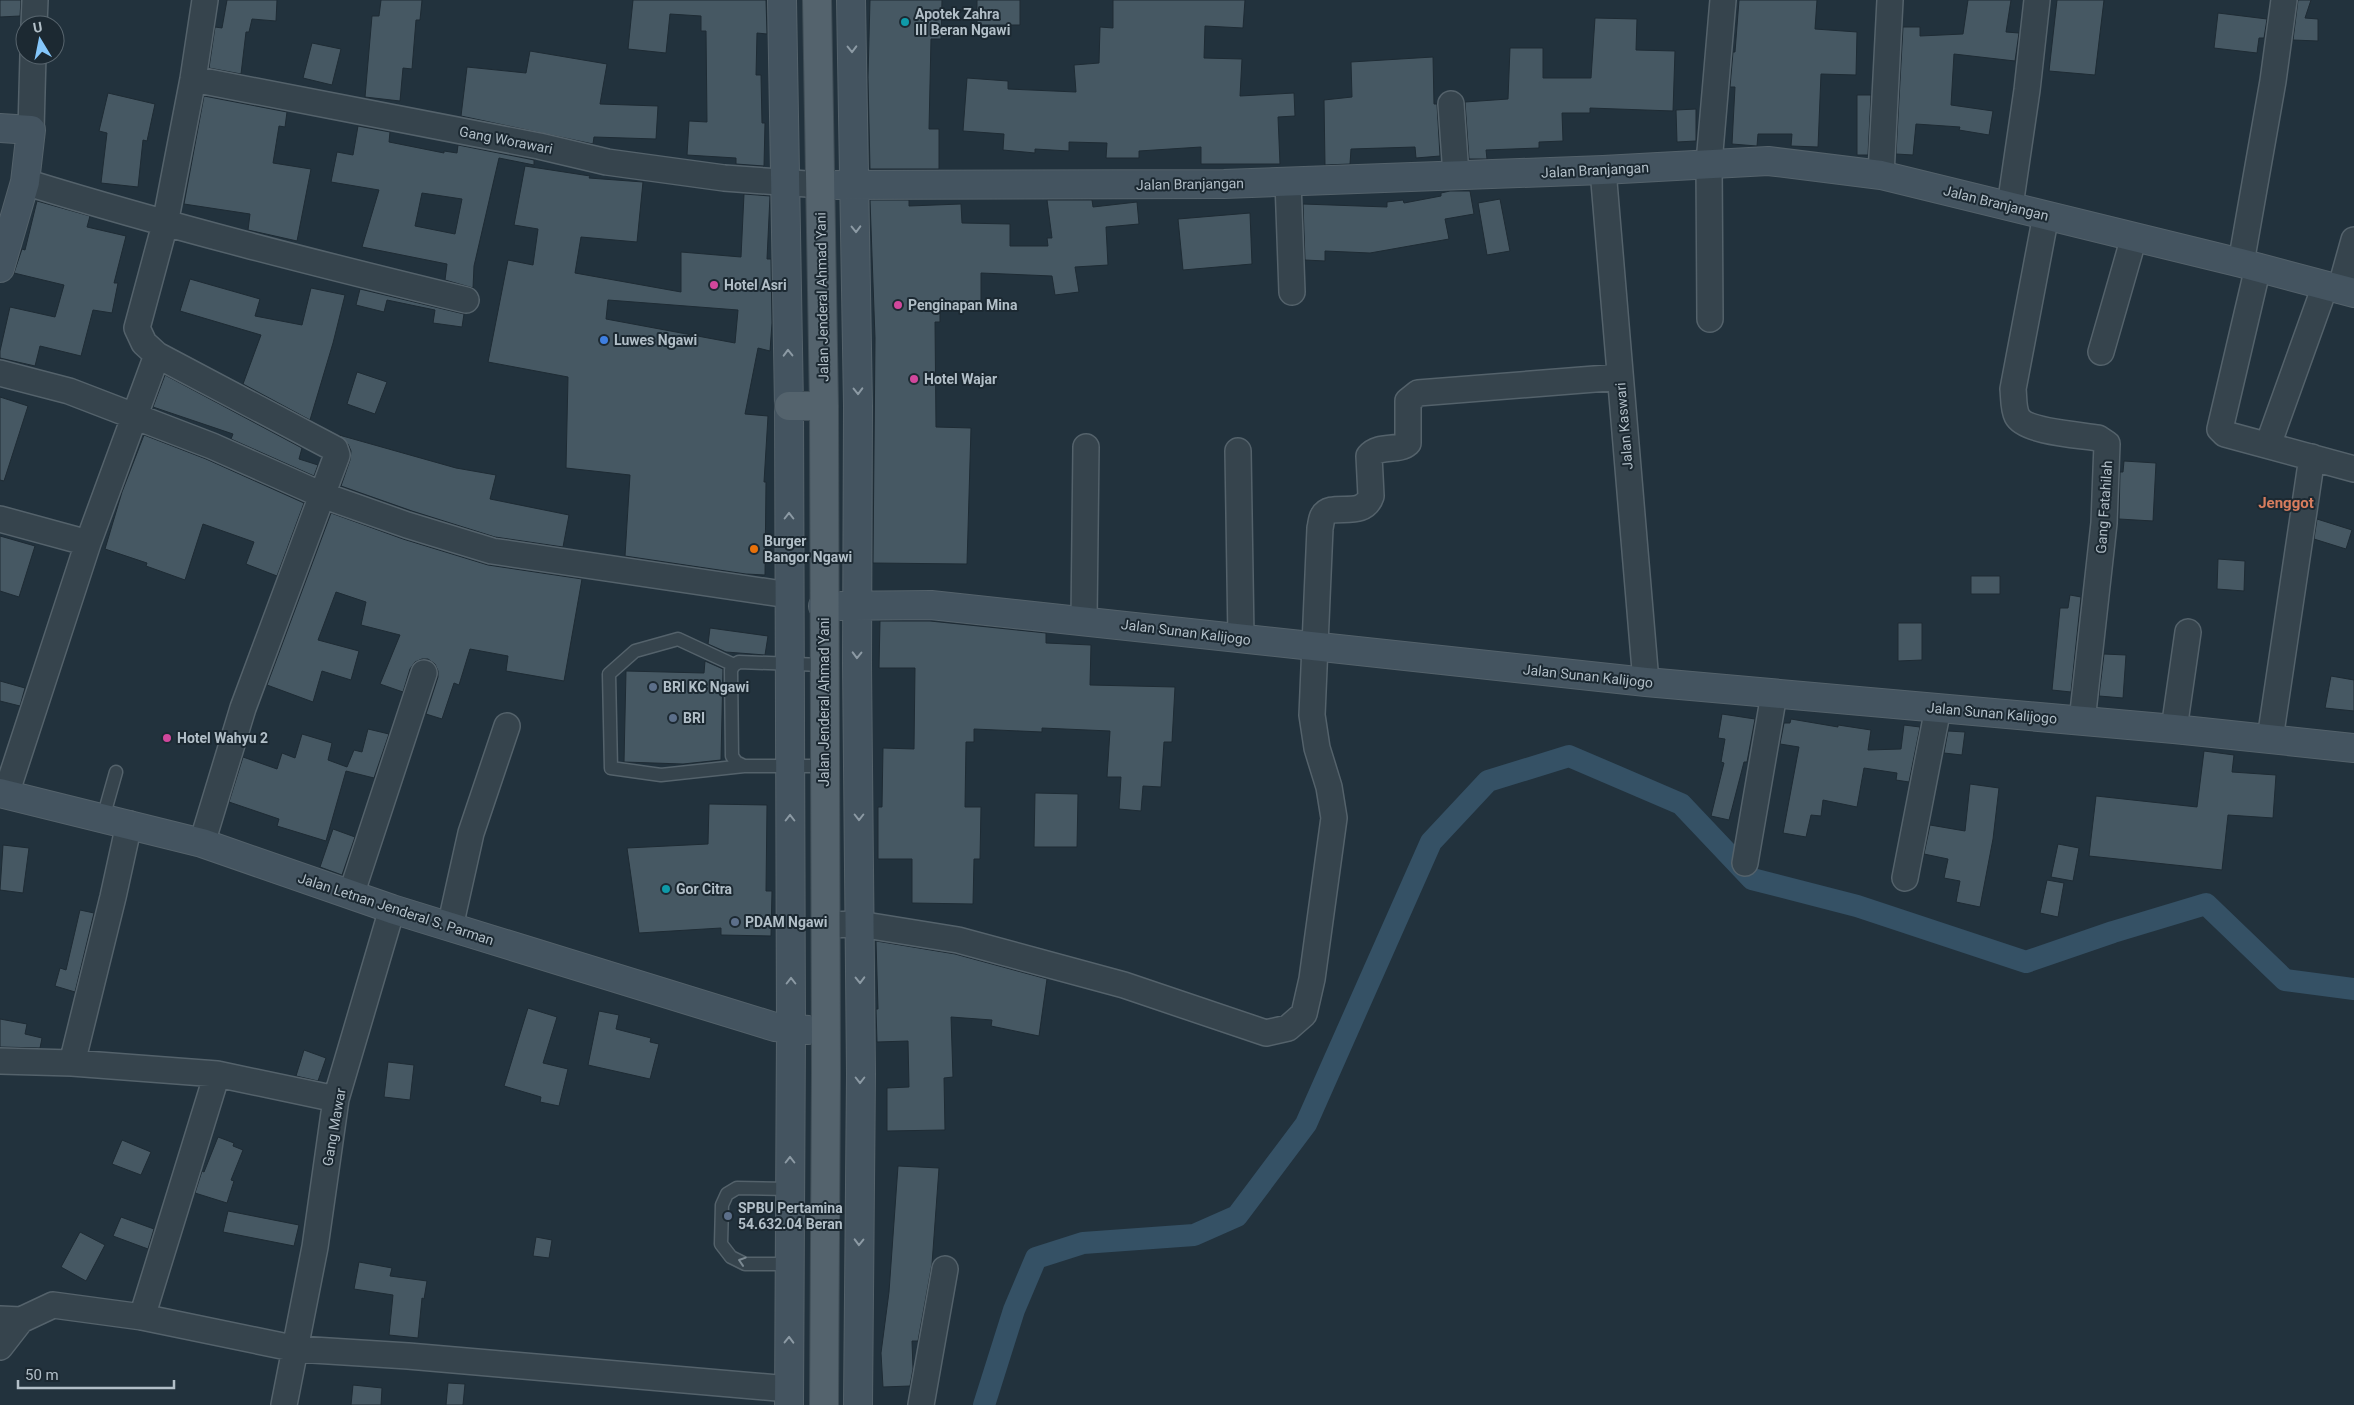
<svg xmlns="http://www.w3.org/2000/svg" width="2354" height="1405" font-family="Roboto,sans-serif">
<style>
.lines{fill:none;stroke-linecap:round;stroke-linejoin:round}
.canal{stroke:#355165;stroke-width:22}
.building{fill:#465863;stroke:#1e2b34;fill-rule:evenodd}
.lane-casing{stroke:#54626b;stroke-width:15}
.street-casing{stroke:#54626b;stroke-width:28}
.secondary-casing{stroke:#54626b;stroke-width:30}
.primary-casing{stroke:#3f4d56;stroke-width:30}
.lane{stroke:#36444d;stroke-width:12}
.street{stroke:#36444d;stroke-width:25}
.secondary{stroke:#445460;stroke-width:28}
.primary{stroke:#54636d;stroke-width:28}
.oneway{stroke:#8c9aa4}
.oneway2{stroke:#7a8891}
.culture-dot{fill:#0f9aa8;stroke:#1c2932;stroke-width:2}
.hotel-dot{fill:#d1479c;stroke:#1c2932;stroke-width:2}
.shop-dot{fill:#3f7fe0;stroke:#1c2932;stroke-width:2}
.food-dot{fill:#e8710a;stroke:#1c2932;stroke-width:2}
.service-dot{fill:#5c6f8a;stroke:#1c2932;stroke-width:2}
.labels{text-anchor:middle;stroke-width:4;stroke-linejoin:round;paint-order:stroke}
.poi-label{font-size:14px;font-weight:bold;fill:#b2bfc8;stroke:#1c2932;text-anchor:start}
.street-label{font-size:14px;fill:#b2bfc8;stroke:#1c2932}
.neighbourhood-label{font-size:15px;font-weight:bold;fill:#d77d5e;stroke:#1c2932}
</style>
<rect width="100%" height="100%" fill="#22323d"/>
<g class="lines">
<path class="canal" d="M984 1405 1014 1310 1036 1258 1083 1243 1194 1235 1237 1216 1306 1124 1431 842 1488 781 1569 756 1681 804 1752 879 1857 906 2026 962 2113 932 2206 904 2285 980 2354 989"/>
</g>
<path class="building" d="M0 0H21L20 16 0 17Z
M227 0H277L276 21 252 19 249 32H246L241 74 209 68 215 27 222 28Z
M381 0H422L420 20H416L412 69 403 68 400 101 365 97 372 16H379Z
M633 0H766L767 34 757 33 756 75H761L762 123H765L764 166 736 164V158L687 155 689 121 707 122 706 31H701V16L670 14 666 53 628 49Z
M870 0H942L941 39H931L929 129H939V169H870L868 77Z
M977 0H1020V25H977Z
M1113 0H1245L1243 28 1205 26 1204 58 1242 59 1240 96 1294 93 1295 116 1278 117 1280 164H1201V147L1139 151V158H1106L1107 143 1069 142V151L1035 149V153L1003 150 1004 134 963 131 967 78 1008 81V89L1076 92 1074 65 1099 63 1100 27 1113 28Z
M1739 0H1817L1815 29 1857 32 1856 75 1821 74 1818 147 1791 146 1792 134H1758L1757 146 1732 144 1735 87H1730L1733 52H1735Z
M1968 0H2011L2006 32 2019 33 2015 61 1954 54 1951 105 1993 111 1989 135 1959 130 1960 127 1916 124 1913 155 1896 154 1903 27H1920V36L1963 34Z
M2057 0H2104L2095 75 2049 71Z
M2298 0H2311L2305 18 2318 19V41L2293 40Z
M2218 13 2267 19 2264 38H2259L2257 53 2214 48Z
M1595 18 1637 19 1636 50 1675 51 1673 111 1590 108V113H1562L1563 141 1539 142V148L1486 150 1487 159H1469L1465 102 1508 99 1510 48H1543V78H1591Z
M312 43 341 49 332 85 303 78Z
M530 51 607 64 600 104 658 106 656 139 594 137 593 144 461 116 467 67 526 73Z
M1433 57 1434 104H1437L1440 156 1416 158 1415 147 1351 149 1350 164 1325 165 1324 100 1352 97 1351 62Z
M108 93 155 104 147 141 143 140 138 187 101 183 107 133 99 131Z
M1857 95H1871L1868 155H1857Z
M204 96 287 112 285 127 279 126 273 163 311 169 297 241 248 230 250 214 184 204Z
M1696 109V141L1677 142 1676 110Z
M358 126 390 132 389 142 444 153V151L457 153 458 145 534 160V165L499 158 474 266 473 288 445 280 447 264 362 247 379 190 331 182 337 152 353 155ZM422 193 462 199 455 234 415 226Z
M525 166 590 176 589 178 643 182 637 242 581 237 575 273 681 292V252L741 257 744 194 770 196 767 259H771L772 323 770 351 758 348 745 414 768 416 764 482H766L765 575 746 574 625 556 630 475 566 468 568 377 488 362 508 260 533 265 538 229 514 225ZM608 300 738 310 735 343 606 319Z
M1450 191H1470L1474 214 1445 219 1449 239 1370 253 1325 251V261L1305 260 1303 204 1387 207V202L1403 200 1404 203 1441 196V193Z
M1500 199 1510 251 1487 255 1478 203Z
M870 200H909V206L961 204 962 223 1010 224V246H1048L1047 238H1052L1047 200H1092L1093 207 1137 202 1139 224 1106 227 1108 265 1075 267 1079 292 1055 295 1052 276 981 273V305L940 306V322H935L936 427 971 428 967 564 873 563 875 338Z
M37 201 90 216 87 227 126 236 114 283H118L112 313 93 310 81 356 40 346 35 366 0 358V351L10 307 55 317 64 285 14 273 22 249 25 250Z
M1250 213 1252 264 1183 270 1178 219Z
M190 279 260 299 255 316 302 325 311 288 345 295 333 343 310 420 243 384 261 335 180 311Z
M360 289 464 314 462 327 433 323 435 310 387 300 384 312 356 305Z
M357 372 387 382 375 414 347 404Z
M165 375 302 448 299 459 318 465 314 476 231 439 233 434 153 407Z
M0 397 28 406 4 481 0 480Z
M144 435 206 459 304 503 277 576 246 564 254 542 203 524 185 580 146 566 147 563 105 549 122 492Z
M339 435 456 468 496 475 490 499 569 515 563 547 495 537 412 511 341 486 350 460 351 451 348 444Z
M2124 461 2156 463 2153 521 2119 519 2120 472H2123Z
M331 513 403 539 488 565 582 579 564 681 506 671 508 656 470 649 459 685 454 683 442 719 426 714 438 677V671L435 664 428 659H422L415 662 410 669 403 692 380 684 400 635 361 625 366 602 336 592 318 640 359 651 351 680 322 671 313 702 267 685Z
M2317 519 2352 530 2346 549 2314 539Z
M0 536 35 546 19 597 0 591Z
M2218 559 2245 561 2244 591 2217 589Z
M1971 576H2000V594H1971Z
M2070 595 2081 597 2071 692 2052 690 2060 608H2068Z
M880 621H930L1046 633V643L1091 645 1090 685 1175 687 1172 742H1164L1161 787 1143 786 1141 811 1119 809 1121 777H1107L1110 731 1042 728V732L974 729V742H966L965 807H981L980 859H974L973 904 912 903V859H878V807H882L883 748 914 749 915 668H879Z
M1898 623H1922V660L1898 661Z
M710 628 768 636 765 655 726 652 708 644Z
M2104 654 2126 655 2123 698 2099 696Z
M705 661 723 669 721 760 683 764 624 762 626 671 704 673Z
M2331 676 2354 680V711L2325 708Z
M0 681 25 688 20 706 0 701Z
M1722 714 1755 719 1747 762H1744L1729 820 1711 816 1724 763 1721 762 1725 739 1718 738Z
M1791 719 1838 727V725L1871 730 1868 750 1901 749 1904 725 1920 727 1909 782 1896 780 1897 773 1864 768 1857 807 1823 800 1821 816 1811 815 1806 837 1783 833 1799 747 1780 744 1784 723H1790Z
M368 729 389 734 374 778 346 771 326 841 277 826 279 819 229 802 243 757 277 769 282 753 295 758 302 734 332 743 328 760 347 767 354 750 362 752Z
M1948 731 1965 732 1962 755 1944 753Z
M2204 751 2234 755 2232 772 2276 775 2273 818 2228 815 2222 870 2089 856 2096 796 2197 807Z
M1970 784 1999 788 1993 839 1980 907 1956 902 1960 881 1944 878 1948 859 1924 854 1930 825 1965 831Z
M1035 793 1078 794 1077 847H1034Z
M709 804 767 805 766 891H772L771 936 721 935V928L639 933 627 848 708 844Z
M333 829 355 837 342 875 320 867Z
M2058 844 2079 848 2073 881 2051 877Z
M3 845 29 848 23 893 0 890Z
M2047 880 2064 883 2058 917 2040 913Z
M80 910 94 913 75 992 55 986 60 968 66 970Z
M876 941 955 954 1047 979 1039 1036 991 1026 992 1020 951 1017 953 1077 944 1078 945 1130 887 1131V1088L909 1087 908 1041 877 1042 876 1009H878Z
M528 1008 557 1017 543 1063 568 1069 559 1106 540 1102 541 1097 504 1086Z
M599 1011 619 1015 616 1029 651 1038 650 1042 659 1044 650 1079 588 1065Z
M0 1019 27 1024 25 1034 42 1038 40 1048 0 1047Z
M304 1050 326 1058 318 1081 296 1076Z
M388 1062 414 1065 410 1100 384 1097Z
M218 1137 234 1143 233 1146 243 1150 231 1180 234 1181 227 1203 195 1193 202 1171 204 1172Z
M122 1140 151 1152 141 1175 112 1164Z
M898 1166 939 1168 932 1264 918 1341H912L913 1369 910 1386 883 1387 881 1353 889 1292Z
M228 1211 299 1225 294 1246 223 1232Z
M121 1217 154 1229 148 1249 113 1236Z
M80 1232 105 1245 86 1281 61 1267Z
M536 1237 552 1240 549 1258 533 1256Z
M359 1262 392 1268 390 1276 427 1281 424 1299 422 1298 418 1338 389 1335 393 1295 354 1289Z
M448 1383 465 1384 463 1405H446Z
M353 1385 382 1388 381 1405H351Z"/>
<g class="lines">
<defs>
<path id="lane" d="M734 665 678 639 635 651 609 674 611 768 661 775 744 766
M823 665 739 662 734 665 731 670 732 756 736 762 744 766H824
M103 818 116 772
M790 1264H745L731 1257 721 1244 722 1205 727 1194 737 1188 790 1189"/>
<path id="street" d="M34 25 35 0
M193 79 539 146 607 162 724 178 821 185
M1451 104 1456 175
M31 130 33 55
M1603 170 1646 682
M1881 175 1890 0
M25 182C171 227 318 264 466 300
M1288 182 1292 292
M2010 206 2027 90 2037 0
M2046 215 2013 389C2014 397 2013 408 2017 416 2025 432 2081 435 2098 438L2107 444 2104 523 2082 721
M2241 263 2273 81 2284 0
M2258 267 2220 429 2225 434 2354 469
M2340 290 2354 240
M1710 319 1709 163 1723 0
M2101 352 2134 237
M0 373 69 391 212 446 322 495 407 525 492 551 789 595
M2268 445 2325 286
M1238 451 1241 638
M0 519 88 543
M1084 620 1086 447
M2174 729 2188 632
M2270 739 2312 457
M6 794 88 543 157 355
M202 843 243 708 337 455 335 449 157 355 144 343 137 328 165 224 193 79 205 0
M1745 863 1774 694
M1905 878 1938 708
M351 895 424 673
M826 925 859 924 958 940 1124 985 1266 1033 1288 1028 1304 1014 1312 979 1334 818 1329 787 1317 748 1312 715 1320 528C1321 525 1321 519 1323 516 1331 501 1363 520 1371 496L1369 456C1379 444 1398 452 1408 443V401L1418 393 1620 377
M450 927 471 833 507 726
M0 1061 72 1063 217 1074 336 1099
M72 1063 113 897 129 824
M142 1317 217 1074
M0 1319 21 1320 53 1305 142 1317 297 1349 408 1356 789 1389
M0 1347 21 1320
M284 1405 315 1247 336 1099 392 909
M921 1405 945 1269"/>
<path id="secondary" d="M782 0 789 406 791 1030 789 1405
M851 0 858 406 857 664 861 1074 858 1405
M0 128 31 130 25 182 0 268
M821 185 1224 184 1603 170 1768 161 1881 175 2241 263 2354 293
M823 606 931 605 1646 682 2174 729 2354 748
M0 793 202 843 392 909 775 1027 808 1030"/>
<path id="primary" d="M817 0 824 406 826 1074 824 1405
M789 406H824"/>
</defs>
<use href="#lane" class="lane-casing"/>
<use href="#street" class="street-casing"/>
<use href="#secondary" class="secondary-casing"/>
<use href="#primary" class="primary-casing"/>
<use href="#lane" class="lane"/>
<use href="#street" class="street"/>
<use href="#secondary" class="secondary"/>
<use href="#primary" class="primary"/>
</g>
<defs><path id="oneway-chevron" d="M-2-3.5L2.5 0L-2 3.5" fill="none" stroke-width="1.6" stroke-linecap="round" stroke-linejoin="round" transform="scale(1.25)"/></defs>
<g class="oneway">
<use href="#oneway-chevron" transform="translate(852 49) rotate(89)"/>
<use href="#oneway-chevron" transform="translate(856 229) rotate(89)"/>
<use href="#oneway-chevron" transform="translate(788 353) rotate(-91)"/>
<use href="#oneway-chevron" transform="translate(858 391) rotate(89)"/>
<use href="#oneway-chevron" transform="translate(789 516) rotate(-90)"/>
<use href="#oneway-chevron" transform="translate(857 655) rotate(91)"/>
<use href="#oneway-chevron" transform="translate(859 817) rotate(90)"/>
<use href="#oneway-chevron" transform="translate(790 818) rotate(-90)"/>
<use href="#oneway-chevron" transform="translate(860 980) rotate(89)"/>
<use href="#oneway-chevron" transform="translate(791 981) rotate(-90)"/>
<use href="#oneway-chevron" transform="translate(860 1080) rotate(90)"/>
<use href="#oneway-chevron" transform="translate(790 1160) rotate(-90)"/>
<use href="#oneway-chevron" transform="translate(859 1242) rotate(91)"/>
<use href="#oneway-chevron" transform="translate(789 1340) rotate(-89)"/>
</g>
<use class="oneway2" href="#oneway-chevron" transform="translate(742 1261) rotate(-162)"/>
<g class="culture-dot">
<circle cx="905" cy="22" r="5"/>
<circle cx="666" cy="889" r="5"/>
</g>
<g class="hotel-dot">
<circle cx="714" cy="285" r="5"/>
<circle cx="898" cy="305" r="5"/>
<circle cx="914" cy="379" r="5"/>
<circle cx="167" cy="738" r="5"/>
</g>
<circle class="shop-dot" cx="604" cy="340" r="5"/>
<circle class="food-dot" cx="754" cy="549" r="5"/>
<g class="service-dot">
<circle cx="653" cy="687" r="5"/>
<circle cx="673" cy="718" r="5"/>
<circle cx="735" cy="922" r="5"/>
<circle cx="728" cy="1216" r="5"/>
</g>
<g class="labels">
<g class="poi-label">
<text x="915" y="19">Apotek Zahra<tspan x="915" dy="16">III Beran Ngawi</tspan></text>
<text x="724" y="290">Hotel Asri</text>
<text x="908" y="310">Penginapan Mina</text>
<text x="614" y="345">Luwes Ngawi</text>
<text x="924" y="384">Hotel Wajar</text>
<text x="764" y="546">Burger<tspan x="764" dy="16">Bangor Ngawi</tspan></text>
<text x="663" y="692">BRI KC Ngawi</text>
<text x="683" y="723">BRI</text>
<text x="177" y="743">Hotel Wahyu 2</text>
<text x="676" y="894">Gor Citra</text>
<text x="745" y="927">PDAM Ngawi</text>
<text x="738" y="1213">SPBU Pertamina<tspan x="738" dy="16">54.632.04 Beran</tspan></text>
</g>
<g class="street-label">
<text transform="translate(506 140) rotate(11)" y="5">Gang Worawari</text>
<text transform="translate(1595 170) rotate(-3)" y="5">Jalan Branjangan</text>
<text transform="translate(1190 184) rotate(-1)" y="5">Jalan Branjangan</text>
<text transform="translate(1996 203) rotate(14)" y="5">Jalan Branjangan</text>
<text transform="translate(822 297) rotate(-91)" y="5">Jalan Jenderal Ahmad Yani</text>
<text transform="translate(1624 426) rotate(-95)" y="5">Jalan Kaswari</text>
<text transform="translate(2104 507) rotate(-86)" y="5">Gang Fatahilah</text>
<text transform="translate(1186 632) rotate(7)" y="5">Jalan Sunan Kalijogo</text>
<text transform="translate(1588 676) rotate(6)" y="5">Jalan Sunan Kalijogo</text>
<text transform="translate(824 702) rotate(-90)" y="5">Jalan Jenderal Ahmad Yani</text>
<text transform="translate(1992 713) rotate(5)" y="5">Jalan Sunan Kalijogo</text>
<text transform="translate(396 909) rotate(18)" y="5">Jalan Letnan Jenderal S. Parman</text>
<text transform="translate(334 1127) rotate(-80)" y="5">Gang Mawar</text>
</g>
<g class="neighbourhood-label">
<text x="2286" y="508">Jenggot</text>
</g>
</g>
<g transform="translate(40 40) rotate(350)"><circle r="24" fill="#1c2932" stroke="#58656e"/>
<path d="M0-4L9 19L0 12L-9 19Z" fill="#85c7fb"/>
<text y="-8" font-size="14" font-weight="bold" text-anchor="middle" fill="#b2bfc8">U</text>
</g>
<path d="M18 1380v8h156v-8" fill="none" stroke="#b2bfc8" stroke-width="2.5"/>
<text x="25" y="1380" font-size="15" fill="#b2bfc8" stroke="#1c2932" stroke-width="4" paint-order="stroke">50 m</text>
</svg>
